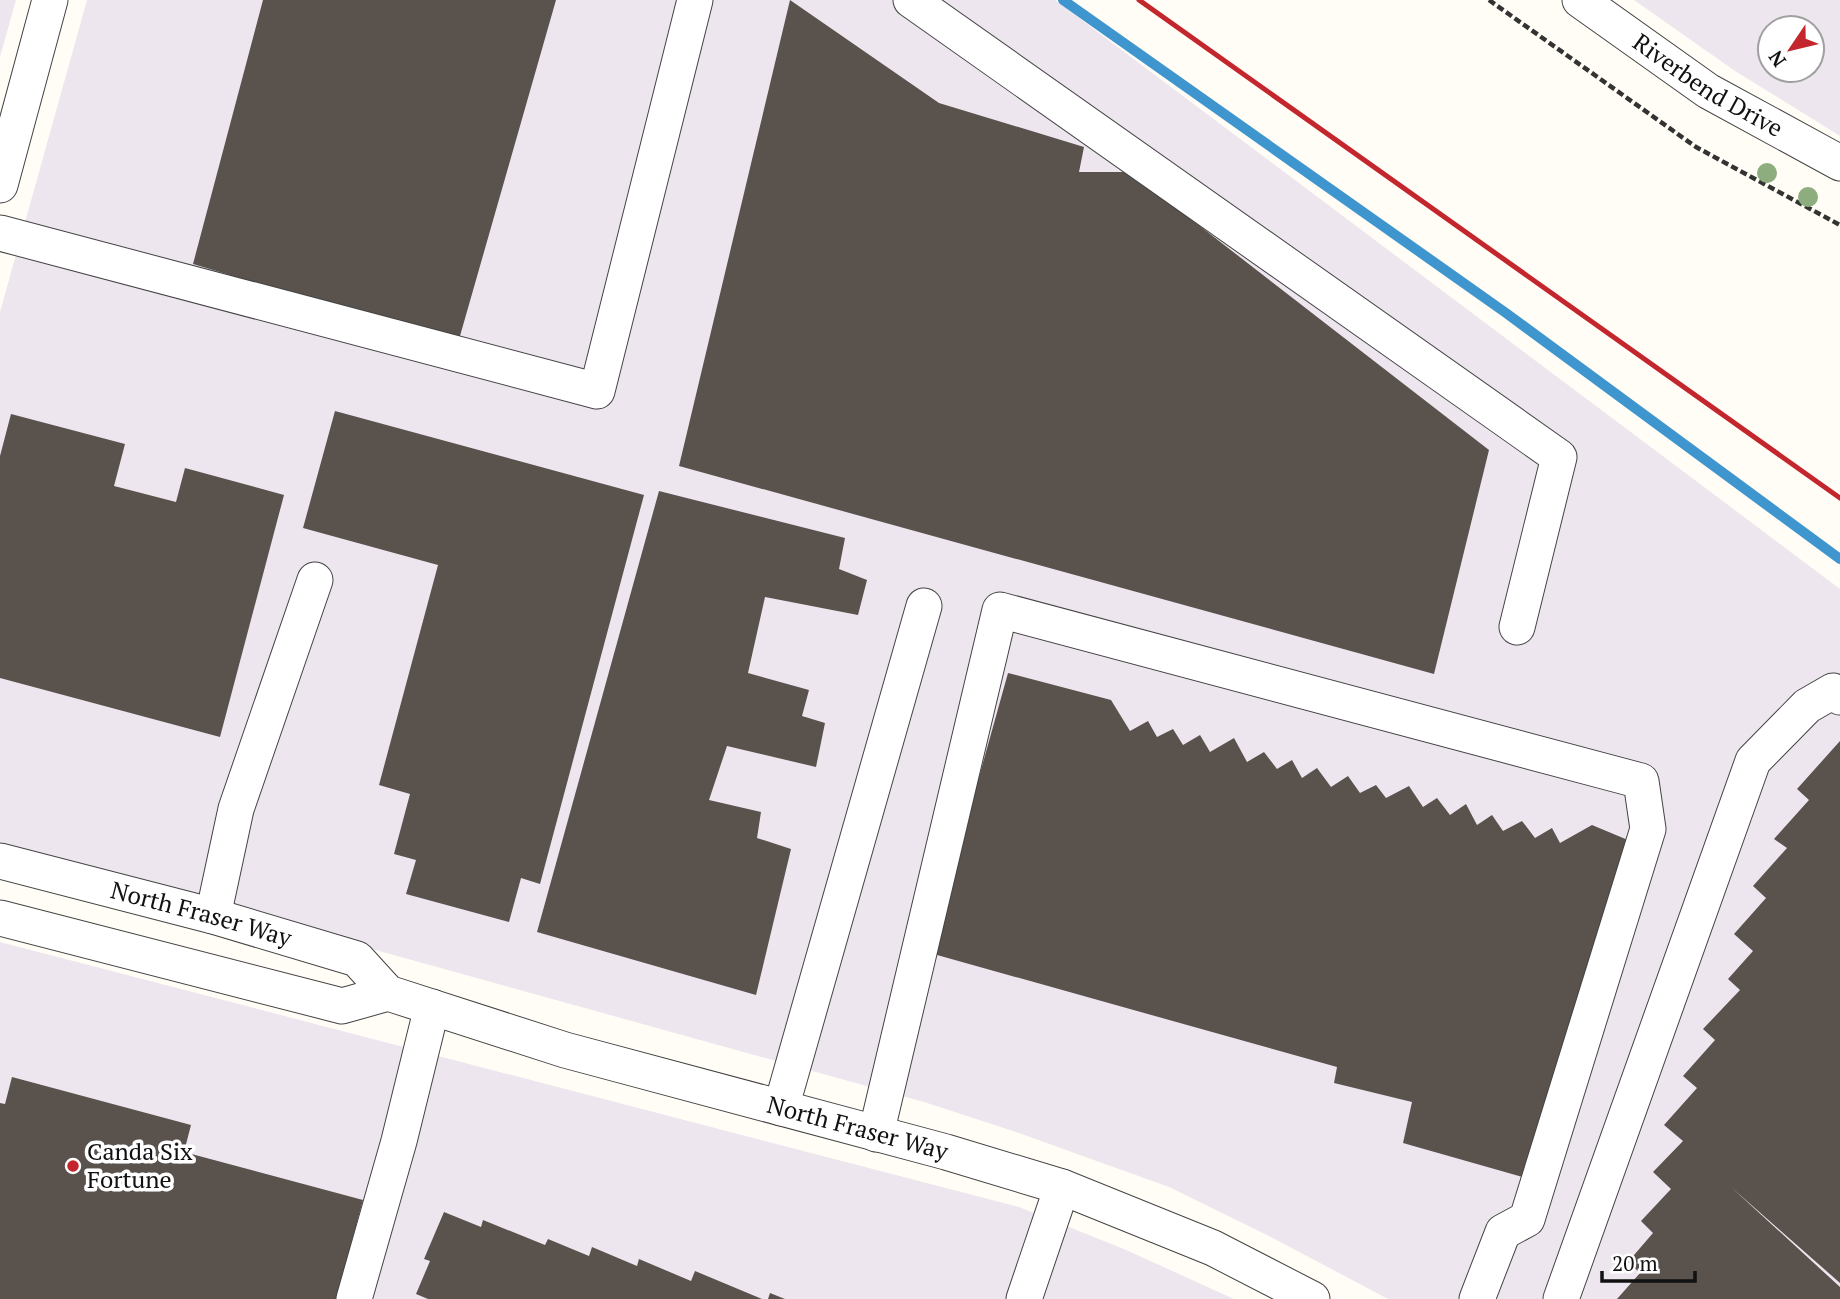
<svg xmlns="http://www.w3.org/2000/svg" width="1840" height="1299" font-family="'PT Serif',serif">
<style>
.industrial{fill:#eee6ef;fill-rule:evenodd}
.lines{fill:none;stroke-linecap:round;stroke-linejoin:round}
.stream{stroke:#3f96cf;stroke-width:10}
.building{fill:#5a524d}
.minor-casing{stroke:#444;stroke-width:37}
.path{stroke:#333;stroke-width:4.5;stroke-dasharray:7 3.5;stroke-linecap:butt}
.minor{stroke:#fff;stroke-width:35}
.rail{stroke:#c4262e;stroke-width:5}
.tree{fill:#8dad7f}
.poi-dot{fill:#c4262e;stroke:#fff;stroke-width:2.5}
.labels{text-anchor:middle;stroke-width:7;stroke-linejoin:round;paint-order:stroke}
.street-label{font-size:24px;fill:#111;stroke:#fff}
.poi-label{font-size:24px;fill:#111;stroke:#fff;text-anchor:start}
</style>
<rect width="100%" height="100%" fill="#fffdf5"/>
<path class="industrial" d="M0 0H16L0 57Z
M87 0H1055L1840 589V1299H1388L1269 1236 1169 1187 1016 1132 924 1102 0 846V312Z
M1634 0H1840V136L1735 71ZM1770 28H1812V70H1770Z
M0 942 1019 1207 1124 1249 1234 1299H0Z"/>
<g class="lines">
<path class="stream" d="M1063 0 1506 313 1840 559"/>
</g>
<path class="building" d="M263 0H556L458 343 193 264Z
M790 0 939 103 1084 147 1079 172H1130L1489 450 1434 674 679 466Z
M335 411 644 495 540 884 521 878 509 922 406 894 416 860 394 854 410 794 379 785 438 565 303 528Z
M11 414 125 444 114 486 176 502 185 468 284 495 220 737 0 678V456Z
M659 491 845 538 839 569 867 580 858 615 765 597 748 673 809 690 802 716 825 723 816 767 727 746 709 800 761 812 757 838 791 849 756 995 537 932Z
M1008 673 1111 700 1130 731 1148 721 1157 737 1173 729 1183 745 1200 735 1210 752 1234 738 1247 762 1264 752 1277 769 1292 760 1302 778 1317 768 1331 787 1348 776 1360 793 1376 785 1386 798 1409 786 1423 807 1437 798 1450 815 1466 804 1477 825 1492 815 1503 831 1522 821 1535 838 1552 828 1560 843 1592 825 1635 843 1526 1178 1403 1143 1412 1102 1334 1083 1337 1067 930 953Z
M1840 741V1283L1731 1187 1840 1287V1299H1617L1640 1273 1628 1262 1653 1233 1641 1221 1671 1189 1653 1172 1683 1141 1664 1125 1697 1088 1683 1076 1715 1040 1703 1029 1740 990 1728 979 1753 951 1734 934 1766 898 1753 886 1787 848 1774 839 1809 800 1797 789Z
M12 1077 191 1125 184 1152 363 1200 336 1299H0V1103L5 1104Z
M444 1212 481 1227 483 1220 545 1245 548 1239 589 1256 592 1247 637 1266 639 1259 691 1281 695 1271 762 1299H428L416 1294 430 1261 424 1259Z
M770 1293 785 1299H768Z"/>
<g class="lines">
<defs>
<g id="minor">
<path d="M911 0 1559 457 1517 627"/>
<path id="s1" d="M1580 0 1708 91 1840 163"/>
<path d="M0 185 50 0"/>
<path d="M0 233 597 391 695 0"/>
<path id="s2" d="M0 861 213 916 357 959 388 993 565 1050 946 1152 1062 1187 1213 1248 1312 1299"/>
<path d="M213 916 236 809 315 580"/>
<path d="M0 918 342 1006 388 993"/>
<path d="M781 1108 924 606"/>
<path d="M876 1134 1000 610 1641 781 1648 829 1527 1219 1503 1232 1477 1299"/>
<path d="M354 1299 399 1141 432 1007"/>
<path d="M1024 1299 1062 1187"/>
<path d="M1561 1299 1753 761 1807 706 1833 691 1840 697"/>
</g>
</defs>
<use href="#minor" class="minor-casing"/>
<path class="path" d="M1489 0 1696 147 1840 225"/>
<use href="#minor" class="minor"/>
<path class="rail" d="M1139 0 1840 498"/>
</g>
<g class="tree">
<circle cx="1767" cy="173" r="10"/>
<circle cx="1808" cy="197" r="10"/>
</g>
<circle class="poi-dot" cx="73" cy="1166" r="7"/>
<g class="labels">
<g class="street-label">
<text dy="8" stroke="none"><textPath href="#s1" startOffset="154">Riverbend Drive</textPath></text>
<text dy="8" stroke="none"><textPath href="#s2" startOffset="208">North Fraser Way</textPath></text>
<text dy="8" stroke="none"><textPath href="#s2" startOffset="905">North Fraser Way</textPath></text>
</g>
<g class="poi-label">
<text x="87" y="1160">Canda Six<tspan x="87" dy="28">Fortune</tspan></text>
</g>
</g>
<g transform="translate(1791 49) rotate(235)"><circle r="33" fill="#ffffff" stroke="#a0a0a0" stroke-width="2"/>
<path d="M0-5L12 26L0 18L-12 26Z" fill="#c4262e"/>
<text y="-10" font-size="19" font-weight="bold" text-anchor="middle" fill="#111111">N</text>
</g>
<path d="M1602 1271v10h93v-10" fill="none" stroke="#111111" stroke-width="3.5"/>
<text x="1612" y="1271" font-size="21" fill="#111111" stroke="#ffffff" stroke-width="5" paint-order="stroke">20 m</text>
</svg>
